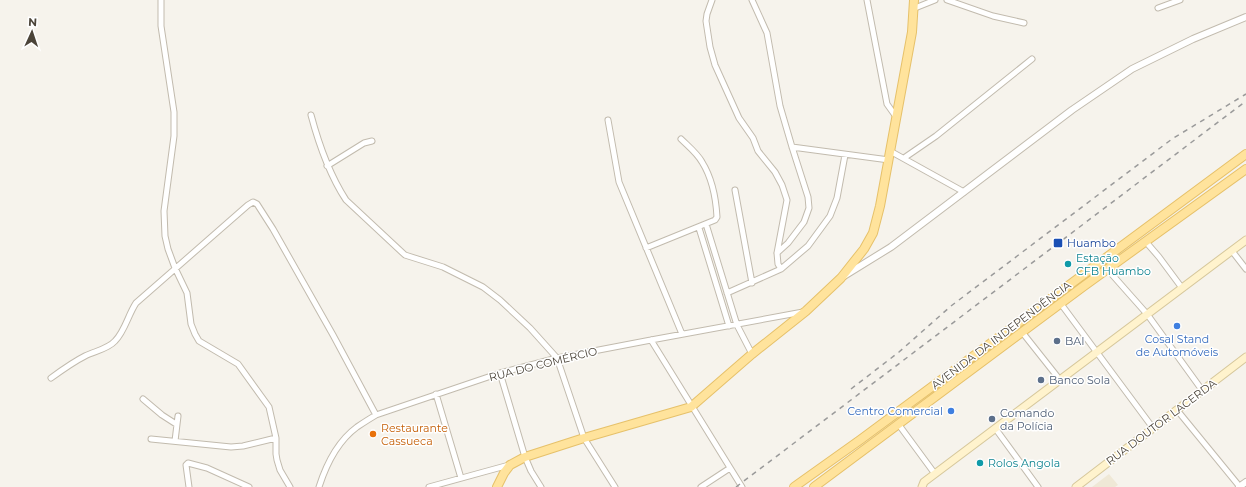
<svg xmlns="http://www.w3.org/2000/svg" width="1246" height="487" font-family="Montserrat,sans-serif">
<style>
.education{fill:#efe8d6}
.lines{fill:none;stroke-linecap:round;stroke-linejoin:round}
.minor-casing{stroke:#c2bbae;stroke-width:7}
.tertiary-casing{stroke:#c2bbae;stroke-width:8}
.secondary-casing{stroke:#d6c79b;stroke-width:9}
.primary-casing{stroke:#e6c16a;stroke-width:10}
.minor{stroke:#fff;stroke-width:5}
.tertiary{stroke:#fff;stroke-width:6}
.secondary{stroke:#fff3cd;stroke-width:7}
.primary{stroke:#ffe39c;stroke-width:8}
.rail{stroke:#9a9a9a;stroke-width:1.5;stroke-dasharray:5 5;stroke-linecap:butt}
.transit-dot{fill:#1a4fb4;stroke:#fff;stroke-width:1.5}
.culture-dot{fill:#0f9aa8;stroke:#fff;stroke-width:1.5}
.shop-dot{fill:#3f7fe0;stroke:#fff;stroke-width:1.5}
.service-dot{fill:#5c6f8a;stroke:#fff;stroke-width:1.5}
.food-dot{fill:#e8710a;stroke:#fff;stroke-width:1.5}
.labels{text-anchor:middle;stroke-width:3;stroke-linejoin:round;paint-order:stroke}
.transit-label{font-size:11px;fill:#164399;stroke:#fff;text-anchor:start}
.culture-label{font-size:11px;fill:#0d838f;stroke:#fff;text-anchor:start}
.street-label{font-size:11px;fill:#4b4439;stroke:#fff}
.shop-label{font-size:11px;fill:#366cbe;stroke:#fff}
.service-label{font-size:11px;fill:#4e5e75;stroke:#fff;text-anchor:start}
.food-label{font-size:11px;fill:#c56008;stroke:#fff;text-anchor:start}
</style>
<rect width="100%" height="100%" fill="#f6f3ec"/>
<path class="education" d="M1109 474 1118 485 1115 487H1092Z"/>
<g class="lines">
<defs>
<path id="minor" d="M161 0V26L174 112V136L164 211 165 236 168 249 175 268 187 293 191 324 195 334 199 341 238 364 269 407 276 438V454L277 460 280 470 290 487
M712 0 707 14 706 21 710 47 715 65 739 118 753 138 758 151 775 172 782 185 787 200 777 253 778 264 781 269
M752 0 767 33 780 106 792 147 808 197 809 208 804 222 788 243 777 253
M867 0 887 104 897 118
M947 0 993 16 1024 23
M915 8 935 0
M1158 8 1180 0
M311 115C319 145 329 174 346 200L405 255 443 267 483 287 500 300 530 328 557 358 584 438 615 487
M608 120 619 182 682 334
M792 147 889 160
M890 151 964 192
M904 158 936 136 1032 59
M327 166 364 143 372 141
M735 190 752 283
M706 224 737 325 752 354
M699 228 729 326
M1146 242 1159 257 1182 288
M646 248 715 220 717 217C716 199 712 178 702 162 697 153 688 146 681 139
M1232 251 1246 269
M1108 270 1147 314 1202 390
M727 293 781 269 808 246 830 216 837 198 845 155
M1061 304 1153 428
M1022 332 1060 380
M651 340 742 487
M500 373 525 457 531 471 541 487
M51 378C62 370 73 362 85 356 95 351 108 349 115 341 125 331 128 315 136 303L248 205 253 202 257 204 273 229 333 335 376 415
M436 394 461 478
M143 399 162 415 176 424
M1177 410 1240 487
M899 425 935 474
M995 428 1038 487
M151 439 231 447 243 446 276 438
M175 441 178 416
M189 487 186 465 188 463 207 468 249 487
M319 487C326 465 338 441 357 427 363 423 369 419 376 415L500 373 557 358 651 340 803 312
M429 487 509 465
M701 487 730 468"/>
<path id="tertiary" d="M844 276 891 247 1072 110 1132 69 1193 39 1246 17
M1239 487 1246 482"/>
<path id="secondary" d="M922 487 924 482 1246 240
M1076 487 1246 357"/>
<path id="primary" d="M497 487 504 473 510 465 525 457 584 438 691 407 752 354 806 311 841 278 864 249 873 233 880 206 912 32 914 0
M794 487 860 440 1246 154
M814 487 1084 286 1246 169"/>
</defs>
<use href="#minor" class="minor-casing"/>
<use href="#tertiary" class="tertiary-casing"/>
<use href="#secondary" class="secondary-casing"/>
<use href="#primary" class="primary-casing"/>
<use href="#minor" class="minor"/>
<use href="#tertiary" class="tertiary"/>
<use href="#secondary" class="secondary"/>
<use href="#primary" class="primary"/>
<path class="rail" d="M851 389 899 352 951 306 1172 139 1246 94
M736 487 1246 101"/>
</g>
<rect class="transit-dot" x="1053" y="238" width="10" height="10" rx="2"/>
<g class="culture-dot">
<circle cx="1068" cy="264" r="4"/>
<circle cx="980" cy="463" r="4"/>
</g>
<g class="shop-dot">
<circle cx="1177" cy="326" r="4"/>
<circle cx="951" cy="411" r="4"/>
</g>
<g class="service-dot">
<circle cx="1057" cy="341" r="4"/>
<circle cx="1041" cy="380" r="4"/>
<circle cx="992" cy="419" r="4"/>
</g>
<circle class="food-dot" cx="373" cy="434" r="4"/>
<g class="labels">
<g class="transit-label">
<text x="1067" y="247">Huambo</text>
</g>
<g class="culture-label">
<text x="1076" y="262">Estação<tspan x="1076" dy="13">CFB Huambo</tspan></text>
<text x="988" y="467">Rolos Angola</text>
</g>
<g class="street-label">
<text transform="translate(1001 335) rotate(-37)" y="4">AVENIDA DA INDEPENDÊNCIA</text>
<text transform="translate(543 364) rotate(-14)" y="4">RUA DO COMÉRCIO</text>
<text transform="translate(1161 422) rotate(-37)" y="4">RUA DOUTOR LACERDA</text>
</g>
<g class="shop-label">
<text x="1177" y="343">Cosal Stand<tspan x="1177" dy="13">de Automóveis</tspan></text>
<text x="943" y="415" text-anchor="end">Centro Comercial</text>
</g>
<g class="service-label">
<text x="1065" y="345">BAI</text>
<text x="1049" y="384">Banco Sola</text>
<text x="1000" y="417">Comando<tspan x="1000" dy="13">da Polícia</tspan></text>
</g>
<g class="food-label">
<text x="381" y="432">Restaurante<tspan x="381" dy="13">Cassueca</tspan></text>
</g>
</g>
<g transform="translate(32 32) rotate(3)" stroke="#ffffff" stroke-width="3" paint-order="stroke">
<path d="M0-3L7 15L0 10L-7 15Z" fill="#4b4439"/>
<text y="-6" font-size="11" font-weight="bold" text-anchor="middle" fill="#4b4439">N</text>
</g>
</svg>
